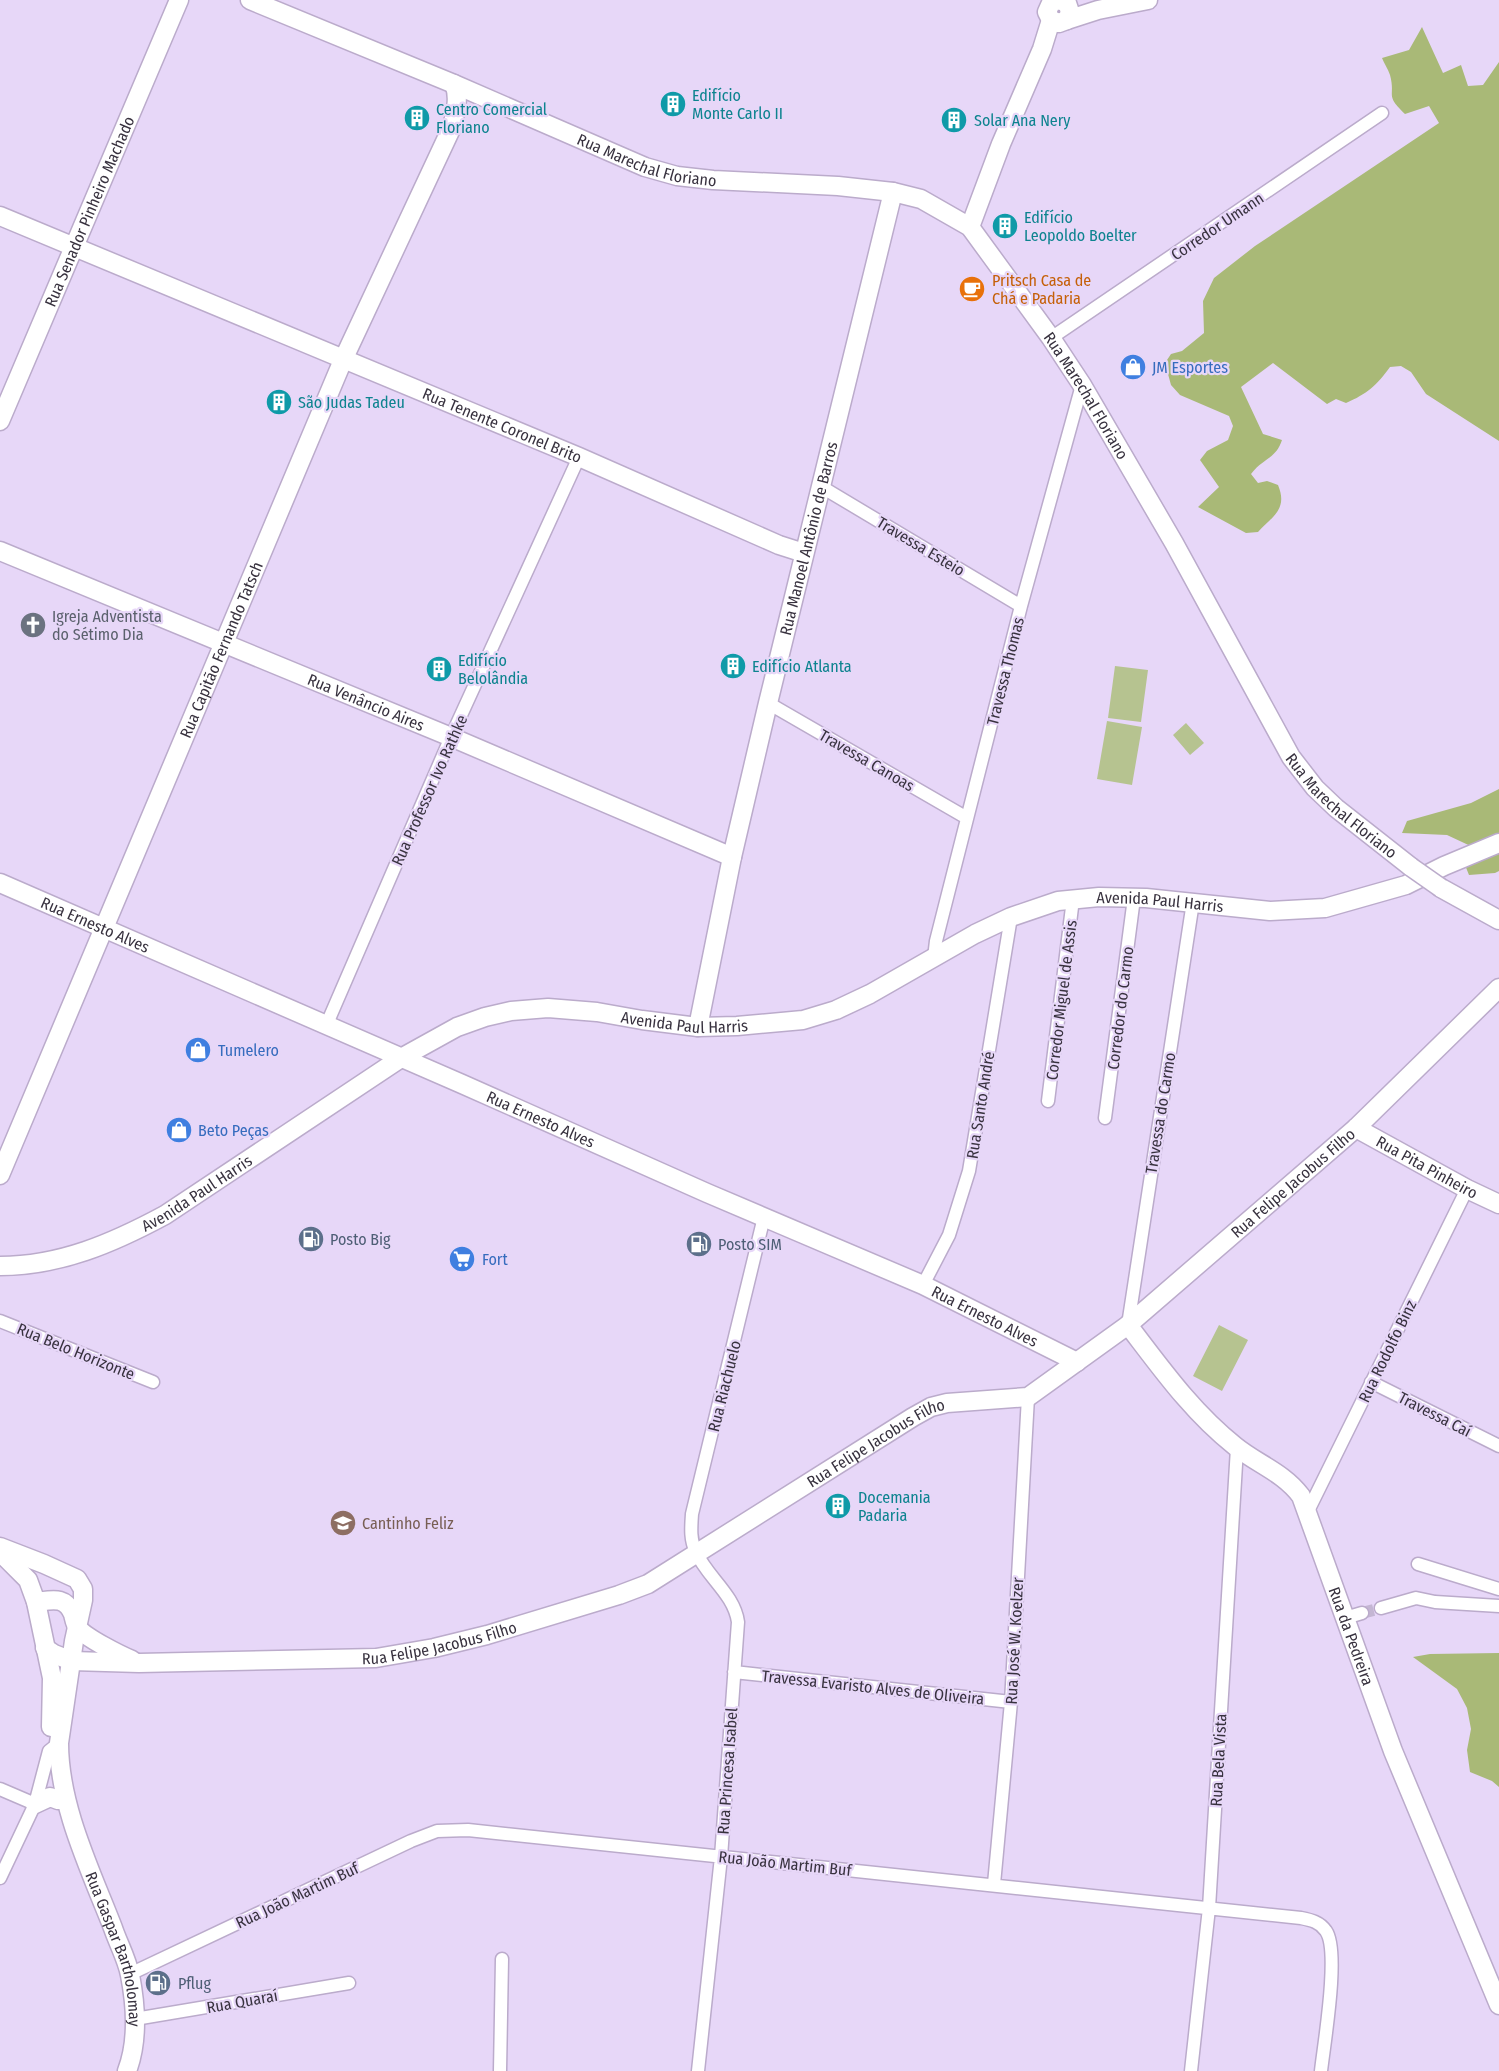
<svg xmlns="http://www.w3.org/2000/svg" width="1499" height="2071" font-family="'Fira Sans Condensed',sans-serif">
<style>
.green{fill:#b6c390}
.forest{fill:#a9b977}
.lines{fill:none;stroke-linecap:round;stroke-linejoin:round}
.street-tunnel{stroke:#c4b6d3;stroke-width:12;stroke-dasharray:12 6;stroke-linecap:butt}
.street-casing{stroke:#bbabcb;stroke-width:15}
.secondary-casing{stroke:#bbabcb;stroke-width:21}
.street{stroke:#fff;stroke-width:12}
.secondary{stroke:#fff;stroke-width:18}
.secondary-bridge-casing{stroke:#bbabcb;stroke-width:21;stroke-linecap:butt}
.secondary-bridge{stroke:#fff;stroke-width:18}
.labels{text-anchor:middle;stroke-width:4.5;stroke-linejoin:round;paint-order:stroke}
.culture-label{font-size:16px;fill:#0d838f;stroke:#e7d7f8;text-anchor:start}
.street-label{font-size:16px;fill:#38323f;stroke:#e7d7f8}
.food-label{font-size:16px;fill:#c56008;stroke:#e7d7f8;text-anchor:start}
.shop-label{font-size:16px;fill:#366cbe;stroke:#e7d7f8;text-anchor:start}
.worship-label{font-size:16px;fill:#5b616d;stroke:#e7d7f8;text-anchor:start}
.service-label{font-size:16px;fill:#4e5e75;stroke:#e7d7f8;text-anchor:start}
.education-label{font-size:16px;fill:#785e54;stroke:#e7d7f8;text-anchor:start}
</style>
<rect width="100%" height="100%" fill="#e7d7f8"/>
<path class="green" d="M1115 666 1148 670 1141 722 1108 718Z
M1107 721 1142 727 1132 785 1097 779Z
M1186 723 1204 743 1190 755 1173 735Z
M1219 1325 1248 1340 1222 1391 1193 1376Z"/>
<path class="forest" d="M1422 27 1443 73 1461 65 1468 86 1483 85 1499 62V441L1426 394 1411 372 1401 366 1390 367C1377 385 1367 394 1346 403L1336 399 1327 404 1273 363 1241 387 1263 434 1282 440C1276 459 1263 458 1251 474L1258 483 1267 481 1278 485C1288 509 1273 516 1258 532L1246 533 1198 507 1219 487 1200 460 1207 451 1228 440 1233 426 1229 416 1180 395 1171 385 1165 363 1171 354 1182 351 1204 333 1203 301 1214 278 1255 246 1439 123 1429 106 1405 114C1384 94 1396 97 1390 75 1388 69 1384 63 1382 58L1409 50Z
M1499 789V871L1495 873 1469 875 1465 865 1477 849 1447 835 1402 833 1407 821 1471 803Z
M1499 1653V1787L1492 1781 1470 1772 1467 1750 1471 1729 1467 1708 1457 1689 1413 1657 1430 1654Z"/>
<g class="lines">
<path class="street-tunnel" d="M1362 1613 1381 1608"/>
<defs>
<path id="street" d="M1051 338 1382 113
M820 486 1021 606
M768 703 967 818
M934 958 936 941 1021 606 1082 385
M326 1026 451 737 579 457
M1048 1101 1073 899
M1105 1118 1134 898
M923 1285 949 1235 969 1171 1011 917
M0 1321 153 1382
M1128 1325 1193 902
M1371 1382 1499 1446
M1307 1513 1467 1189
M1418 1564 1499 1589
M1381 1608 1416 1598 1435 1602 1499 1606
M1345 1618 1362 1613
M734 1672 1011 1702
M0 1789 35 1804
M0 1878 35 1804 49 1751 59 1743
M994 1884 1011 1702 1028 1397
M130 1974 411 1841 437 1831 468 1830 1301 1918C1311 1920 1320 1922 1326 1931 1340 1951 1324 2044 1321 2071
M135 2019 349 1983
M500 2071 502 1959
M698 2071 721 1857 738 1622C734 1594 707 1577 696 1552 690 1540 691 1528 692 1514L764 1217
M1191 2071 1209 1908 1237 1448"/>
<g id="secondary">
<path id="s1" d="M250 0 454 84 645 167 677 176 713 180 838 186 893 192 921 199 970 227 1051 338 1082 385 1174 543 1291 757 1315 788 1336 808 1411 867"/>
<path d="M1058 0 1051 3 1047 12 1051 20 1059 23 1067 20 1070 12 1067 3 1059 0"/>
<path d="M1067 20 1098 10 1148 0"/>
<path id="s2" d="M0 216 579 457 779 545 804 553"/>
<path d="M970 227 1001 144 1042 49 1051 20"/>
<path id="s3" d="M0 421 179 0"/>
<path id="s4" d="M0 551 451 737 732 857"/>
<path id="s5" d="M0 883 462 1084 707 1193 923 1285 1077 1362"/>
<path d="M1441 888 1499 920"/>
<path id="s6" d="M698 1027 732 857 768 703 893 192"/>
<path id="s7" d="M1356 1128 1467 1189 1499 1204"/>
<path id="s8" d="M0 1175 343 360 452 127C455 113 460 98 454 84"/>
<path id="s9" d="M0 1266C60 1266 113 1243 165 1215L401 1058 457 1027 485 1017 511 1011 548 1008 597 1012 642 1020 698 1027 737 1026 803 1020 836 1010 870 994 975 934 1011 917 1058 901 1099 897 1146 898 1270 911 1325 908 1406 885 1444 866 1499 843"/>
<path id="s10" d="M1128 1325C1161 1368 1192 1412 1235 1446 1257 1464 1283 1472 1301 1496L1393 1751 1499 2005"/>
<path id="s11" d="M0 1547 44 1564 77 1579 83 1589V1600L74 1641 59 1743C59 1806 90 1869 113 1928 118 1943 127 1959 130 1975 136 2006 138 2042 127 2071"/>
<path d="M0 1552 28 1580 36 1602 52 1678 51 1727"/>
<path d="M36 1602C53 1600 65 1596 73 1614 74 1618 75 1625 78 1628 86 1638 120 1655 132 1660"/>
<path id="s12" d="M45 1648 54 1654 72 1661 139 1663 376 1658 434 1648 487 1635 619 1595 648 1584 913 1417 931 1407 947 1403 1028 1397 1128 1325 1356 1128 1499 988"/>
<path d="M35 1804 50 1797 58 1800"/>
</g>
</defs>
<use href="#street" class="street-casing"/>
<use href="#secondary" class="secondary-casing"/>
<use href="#street" class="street"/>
<use href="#secondary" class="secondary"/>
<defs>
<path id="secondary-bridge" d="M1411 867 1441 888"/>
</defs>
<use href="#secondary-bridge" class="secondary-bridge-casing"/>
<use href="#secondary-bridge" class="secondary-bridge"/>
</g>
<defs>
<symbol id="building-disc" viewBox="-11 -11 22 22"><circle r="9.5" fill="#0f9aa8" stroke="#e7d7f8"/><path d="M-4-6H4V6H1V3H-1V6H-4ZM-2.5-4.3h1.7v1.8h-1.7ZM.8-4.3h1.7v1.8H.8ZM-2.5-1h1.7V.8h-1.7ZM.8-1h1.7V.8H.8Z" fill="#fff"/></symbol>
<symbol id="cafe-disc" viewBox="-11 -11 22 22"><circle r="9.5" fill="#e8710a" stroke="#e7d7f8"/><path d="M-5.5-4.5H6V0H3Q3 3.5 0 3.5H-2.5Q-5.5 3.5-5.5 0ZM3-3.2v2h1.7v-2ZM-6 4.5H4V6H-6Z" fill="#fff"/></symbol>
<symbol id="shop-disc" viewBox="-11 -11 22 22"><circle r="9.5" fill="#3f7fe0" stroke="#e7d7f8"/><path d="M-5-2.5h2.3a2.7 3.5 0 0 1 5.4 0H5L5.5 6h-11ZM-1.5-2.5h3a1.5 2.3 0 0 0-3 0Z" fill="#fff"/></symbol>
<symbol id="church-disc" viewBox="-11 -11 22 22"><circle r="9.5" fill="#6b7280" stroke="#e7d7f8"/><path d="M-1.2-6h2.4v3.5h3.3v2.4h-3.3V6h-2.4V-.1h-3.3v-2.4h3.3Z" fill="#fff"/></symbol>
<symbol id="fuel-disc" viewBox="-11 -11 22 22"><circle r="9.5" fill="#5c6f8a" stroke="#e7d7f8"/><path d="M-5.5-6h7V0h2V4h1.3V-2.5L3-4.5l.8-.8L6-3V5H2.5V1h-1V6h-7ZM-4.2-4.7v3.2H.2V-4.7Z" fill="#fff"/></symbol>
<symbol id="supermarket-disc" viewBox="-11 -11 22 22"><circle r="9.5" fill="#3f7fe0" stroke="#e7d7f8"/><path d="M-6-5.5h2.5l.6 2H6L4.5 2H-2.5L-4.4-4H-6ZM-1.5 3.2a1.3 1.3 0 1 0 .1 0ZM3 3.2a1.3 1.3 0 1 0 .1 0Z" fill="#fff"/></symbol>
<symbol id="school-disc" viewBox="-11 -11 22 22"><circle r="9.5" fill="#8d6e63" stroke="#e7d7f8"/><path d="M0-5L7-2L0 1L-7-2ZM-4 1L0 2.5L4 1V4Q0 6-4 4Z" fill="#fff"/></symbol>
</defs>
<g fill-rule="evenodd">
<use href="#building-disc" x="658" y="89" width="30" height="30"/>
<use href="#building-disc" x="402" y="103" width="30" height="30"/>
<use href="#building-disc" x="939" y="105" width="30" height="30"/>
<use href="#building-disc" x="990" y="211" width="30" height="30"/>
<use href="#cafe-disc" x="957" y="274" width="30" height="30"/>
<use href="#shop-disc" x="1118" y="352" width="30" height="30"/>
<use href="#building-disc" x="264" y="387" width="30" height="30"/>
<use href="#church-disc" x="18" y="610" width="30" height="30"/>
<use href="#building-disc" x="718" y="651" width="30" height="30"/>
<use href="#building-disc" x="424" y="654" width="30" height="30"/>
<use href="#shop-disc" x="183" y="1035" width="30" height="30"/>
<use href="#shop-disc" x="164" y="1115" width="30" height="30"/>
<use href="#fuel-disc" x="296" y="1224" width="30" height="30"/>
<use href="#fuel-disc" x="684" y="1229" width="30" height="30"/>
<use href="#supermarket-disc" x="447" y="1244" width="30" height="30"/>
<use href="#building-disc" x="823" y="1491" width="30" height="30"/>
<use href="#school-disc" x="328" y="1508" width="30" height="30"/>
<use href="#fuel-disc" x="143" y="1968" width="30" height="30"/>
</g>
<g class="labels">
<g class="culture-label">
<text x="692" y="101">Edifício<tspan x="692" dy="18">Monte Carlo II</tspan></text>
<text x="436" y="115">Centro Comercial<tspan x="436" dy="18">Floriano</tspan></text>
<text x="974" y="126">Solar Ana Nery</text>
<text x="1024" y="223">Edifício<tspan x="1024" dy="18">Leopoldo Boelter</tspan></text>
<text x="298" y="408">São Judas Tadeu</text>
<text x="458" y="666">Edifício<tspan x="458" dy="18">Belolândia</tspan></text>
<text x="752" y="672">Edifício Atlanta</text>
<text x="858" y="1503">Docemania<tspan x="858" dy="18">Padaria</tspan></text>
</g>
<g class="street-label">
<text dy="6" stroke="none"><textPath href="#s1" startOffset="429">Rua Marechal Floriano</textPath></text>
<text dy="6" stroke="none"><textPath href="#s3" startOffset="228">Rua Senador Pinheiro Machado</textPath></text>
<text transform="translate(1217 226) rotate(-34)" y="6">Corredor Umann</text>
<text dy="6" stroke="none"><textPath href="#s1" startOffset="969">Rua Marechal Floriano</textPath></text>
<text dy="6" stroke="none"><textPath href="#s2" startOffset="544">Rua Tenente Coronel Brito</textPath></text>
<text dy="6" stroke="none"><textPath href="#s6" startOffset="501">Rua Manoel Antônio de Barros</textPath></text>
<text transform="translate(921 546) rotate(31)" y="6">Travessa Esteio</text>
<text dy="6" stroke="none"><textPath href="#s8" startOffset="570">Rua Capitão Fernando Tatsch</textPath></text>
<text transform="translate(1005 671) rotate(-76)" y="6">Travessa Thomas</text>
<text dy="6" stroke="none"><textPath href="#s4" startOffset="396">Rua Venâncio Aires</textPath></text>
<text transform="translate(867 760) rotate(30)" y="6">Travessa Canoas</text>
<text transform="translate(429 790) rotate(-66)" y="6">Rua Professor Ivo Rathke</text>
<text dy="6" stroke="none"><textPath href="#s1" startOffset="1455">Rua Marechal Floriano</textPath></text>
<text dy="6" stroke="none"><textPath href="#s9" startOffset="1257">Avenida Paul Harris</textPath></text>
<text dy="6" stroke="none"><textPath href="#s5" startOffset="104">Rua Ernesto Alves</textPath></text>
<text transform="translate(1061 1000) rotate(-83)" y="6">Corredor Miguel de Assis</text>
<text transform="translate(1120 1008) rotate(-83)" y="6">Corredor do Carmo</text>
<text dy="6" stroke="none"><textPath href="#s9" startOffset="753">Avenida Paul Harris</textPath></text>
<text transform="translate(980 1105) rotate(-81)" y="6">Rua Santo André</text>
<text transform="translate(1160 1113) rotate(-81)" y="6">Travessa do Carmo</text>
<text dy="6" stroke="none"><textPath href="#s5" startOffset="590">Rua Ernesto Alves</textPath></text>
<text dy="6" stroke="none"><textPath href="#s7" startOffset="81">Rua Pita Pinheiro</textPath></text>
<text dy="6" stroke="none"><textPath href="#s12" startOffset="1389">Rua Felipe Jacobus Filho</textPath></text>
<text dy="6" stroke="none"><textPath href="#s9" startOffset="213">Avenida Paul Harris</textPath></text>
<text dy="6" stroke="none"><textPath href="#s5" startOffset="1076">Rua Ernesto Alves</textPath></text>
<text transform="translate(76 1351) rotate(22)" y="6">Rua Belo Horizonte</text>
<text transform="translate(1387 1351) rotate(-64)" y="6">Rua Rodolfo Binz</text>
<text transform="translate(724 1386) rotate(-76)" y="6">Rua Riachuelo</text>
<text transform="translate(1435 1414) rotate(27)" y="6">Travessa Caí</text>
<text dy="6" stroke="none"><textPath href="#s12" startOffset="885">Rua Felipe Jacobus Filho</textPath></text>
<text dy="6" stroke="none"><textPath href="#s10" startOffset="394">Rua da Pedreira</textPath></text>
<text dy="6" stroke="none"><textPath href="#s12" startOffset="399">Rua Felipe Jacobus Filho</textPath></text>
<text transform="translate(1014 1641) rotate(-87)" y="6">Rua José W. Koelzer</text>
<text transform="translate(873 1687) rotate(6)" y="6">Travessa Evaristo Alves de Oliveira</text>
<text transform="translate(1218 1760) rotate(-87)" y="6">Rua Bela Vista</text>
<text transform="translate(727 1771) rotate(-86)" y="6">Rua Princesa Isabel</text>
<text transform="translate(785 1863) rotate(6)" y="6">Rua João Martim Buf</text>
<text transform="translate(297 1895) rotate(-25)" y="6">Rua João Martim Buf</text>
<text dy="6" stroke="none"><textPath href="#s11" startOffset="466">Rua Gaspar Bartholomay</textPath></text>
<text transform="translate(242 2001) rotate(-10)" y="6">Rua Quaraí</text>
</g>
<g class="food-label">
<text x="992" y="286">Pritsch Casa de<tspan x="992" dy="18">Chá e Padaria</tspan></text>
</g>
<g class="shop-label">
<text x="1152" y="373">JM Esportes</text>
<text x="218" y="1056">Tumelero</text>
<text x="198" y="1136">Beto Peças</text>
<text x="482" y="1265">Fort</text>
</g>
<g class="worship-label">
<text x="52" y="622">Igreja Adventista<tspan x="52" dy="18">do Sétimo Dia</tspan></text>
</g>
<g class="service-label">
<text x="330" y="1245">Posto Big</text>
<text x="718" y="1250">Posto SIM</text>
<text x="178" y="1989">Pflug</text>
</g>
<g class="education-label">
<text x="362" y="1529">Cantinho Feliz</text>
</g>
</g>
</svg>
